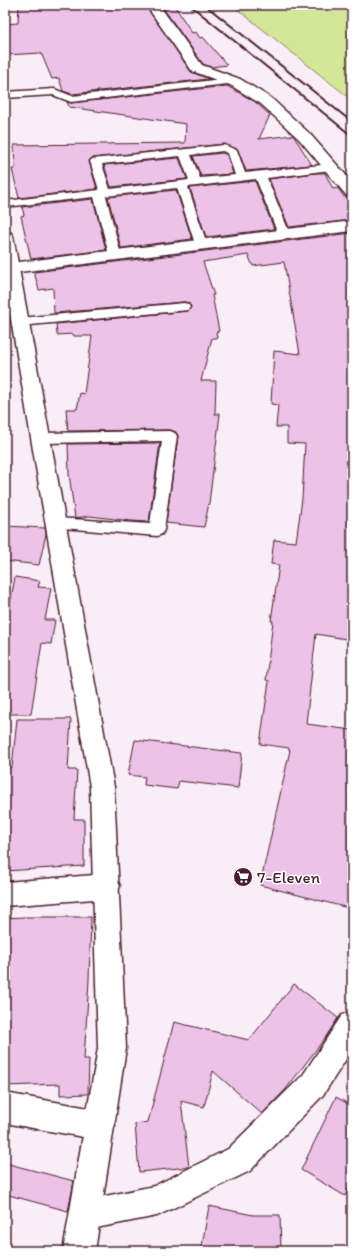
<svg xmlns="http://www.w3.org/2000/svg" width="357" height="1256" font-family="Itim,sans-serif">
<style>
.green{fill:#d3e69a;stroke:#8e8262}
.building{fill:#ecc2e9;stroke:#4a1f2b}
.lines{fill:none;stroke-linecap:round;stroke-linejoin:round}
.lane-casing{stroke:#4a1f2b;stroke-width:3}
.street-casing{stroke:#4a1f2b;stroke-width:3}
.secondary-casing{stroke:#4a1f2b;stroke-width:3}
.lane{fill:#fff;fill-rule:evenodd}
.street{fill:#fff;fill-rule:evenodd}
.secondary{fill:#fff;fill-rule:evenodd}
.rail{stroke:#4a1f2b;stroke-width:2}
.labels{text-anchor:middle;stroke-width:3;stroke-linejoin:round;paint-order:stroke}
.poi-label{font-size:17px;fill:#4a1f2b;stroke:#fff;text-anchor:start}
</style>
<rect width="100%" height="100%" fill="#f9edf8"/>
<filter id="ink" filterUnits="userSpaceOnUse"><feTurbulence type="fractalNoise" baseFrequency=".025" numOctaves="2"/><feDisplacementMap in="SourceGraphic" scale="8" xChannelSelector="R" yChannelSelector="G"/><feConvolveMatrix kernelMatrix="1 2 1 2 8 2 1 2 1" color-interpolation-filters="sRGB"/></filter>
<g filter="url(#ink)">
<path class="green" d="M232 5H352V100Z"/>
<path class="building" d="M19 5H145L191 72 209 79 72 94 63 91 59 78 52 79 41 53 5 55V24L18 23Z
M161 5H174L192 33 196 32 200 38 203 37 227 65 211 67 203 64Z
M227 86 254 101 270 115 259 139 293 135 312 165 246 171 238 150 224 144 92 158 89 161 97 189 19 198 12 169H15L14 145 185 143 186 124 69 107 67 102 71 103Z
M223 153 227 155 233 174 201 176 193 156Z
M179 158 187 179 111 187 104 165Z
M316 173H325L333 189 338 188 344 197H347L352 207V220L289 227 269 179Z
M255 181 274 229 206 237 190 188Z
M176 190 192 239 121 248 108 197Z
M93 199 106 250 31 259 21 216 24 215 22 207Z
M352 233V640L316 634 306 724 352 730V909L260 885 290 750H289V748L260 744 269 681 266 680 273 621H271L279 565 271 564 274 540 296 542 302 499 305 444 287 443V427H276L278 405 271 404 274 351 300 354 284 262 253 266 248 255 203 262 214 295H212L219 331 216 332 217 338H212L201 381H216L215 414H220L209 503 204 527 166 523 178 436 176 432 170 430 68 431 66 409H77L80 393 84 394 92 336H74L73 334 57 335 56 324 188 311 191 306 188 303 184 302 54 313 53 288 39 290 34 272Z
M160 443 149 522 131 521 90 516 75 518 69 474 68 444Z
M5 526 45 528 46 534 39 565 5 561Z
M15 577 40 581 38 587 51 588 45 620H55L51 644 42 643 31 714H5V631Z
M17 719H71L68 770H77L74 819H84V866L5 871V767H12Z
M135 740 242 753 238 788 179 781 177 789 144 785 145 777 128 775Z
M24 917H91L89 980 84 1059H89L88 1094 60 1095V1084L5 1086V918Z
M294 984 338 1018 325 1038 286 1089 262 1114 213 1071 204 1107 181 1101 189 1167 139 1172 135 1124 148 1122 174 1022 249 1040Z
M336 1097 352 1106V1180L345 1196 301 1170Z
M5 1163 74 1181 68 1211 5 1194Z
M209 1206 253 1215H280L281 1251H201Z"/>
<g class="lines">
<defs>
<path id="lane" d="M232 78 237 81 236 83 71 102 53 95 5 98V92L54 89 72 96Z
M224 145 237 150 245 173 331 164 337 167 331 170 267 178 290 234 288 237H280L278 234 256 179 188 187 207 244 205 247H197L195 244 177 188 106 196 121 255 119 258H111L109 255 94 197 5 207V201L99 190 90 161 92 159ZM223 151 228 154 235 175 200 178 191 155ZM180 156 189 180 110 189 102 164Z
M184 303 188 304 190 307 188 310 20 326 15 325 14 322 15 319 20 318Z
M170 431 175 433 177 436 164 530 162 534 157 536 51 527 49 523 51 519 56 518 150 524 162 441 41 443 36 441 34 438 36 435 41 433Z"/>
<path id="street" d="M146 5H159L202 65 240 79 271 98 309 133 352 182V197L346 195 299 139 261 104 230 85 192 71Z
M352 221V231L11 273 5 271V264L11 263Z
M107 874 116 878 120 886 116 894 107 898 5 906V882Z
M352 1011V1050L323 1095 250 1171 157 1216 86 1230 75 1226 71 1215 75 1204 86 1200 154 1186 228 1149 303 1075 342 1015Z
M5 1093 100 1110 110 1115 115 1125 110 1135 100 1140 5 1123Z"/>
<path id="secondary" d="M5 231 11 233 13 236 114 787 126 1048 95 1251H63L98 1048 90 787 5 284Z"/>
</defs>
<use href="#lane" class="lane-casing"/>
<use href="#street" class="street-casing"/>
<use href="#secondary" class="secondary-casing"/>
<use href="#lane" class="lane"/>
<use href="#street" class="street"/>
<use href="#secondary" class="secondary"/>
<path class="rail" d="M190 5 352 136
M205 5 352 122"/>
</g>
</g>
<defs>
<symbol id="supermarket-disc" viewBox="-11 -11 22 22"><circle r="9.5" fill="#4a1f2b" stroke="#fff"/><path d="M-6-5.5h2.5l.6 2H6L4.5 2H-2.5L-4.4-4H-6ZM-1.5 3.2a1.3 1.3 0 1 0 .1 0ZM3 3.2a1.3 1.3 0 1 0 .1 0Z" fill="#fff"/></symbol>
</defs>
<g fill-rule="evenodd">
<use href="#supermarket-disc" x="232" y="866" width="22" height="22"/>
</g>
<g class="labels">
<g class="poi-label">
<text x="257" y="883">7-Eleven</text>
</g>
</g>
<rect width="357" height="1256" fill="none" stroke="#fff" stroke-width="20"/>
<rect x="10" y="10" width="337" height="1236" fill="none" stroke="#4a1f2b" stroke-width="1.5" filter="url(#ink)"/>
</svg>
